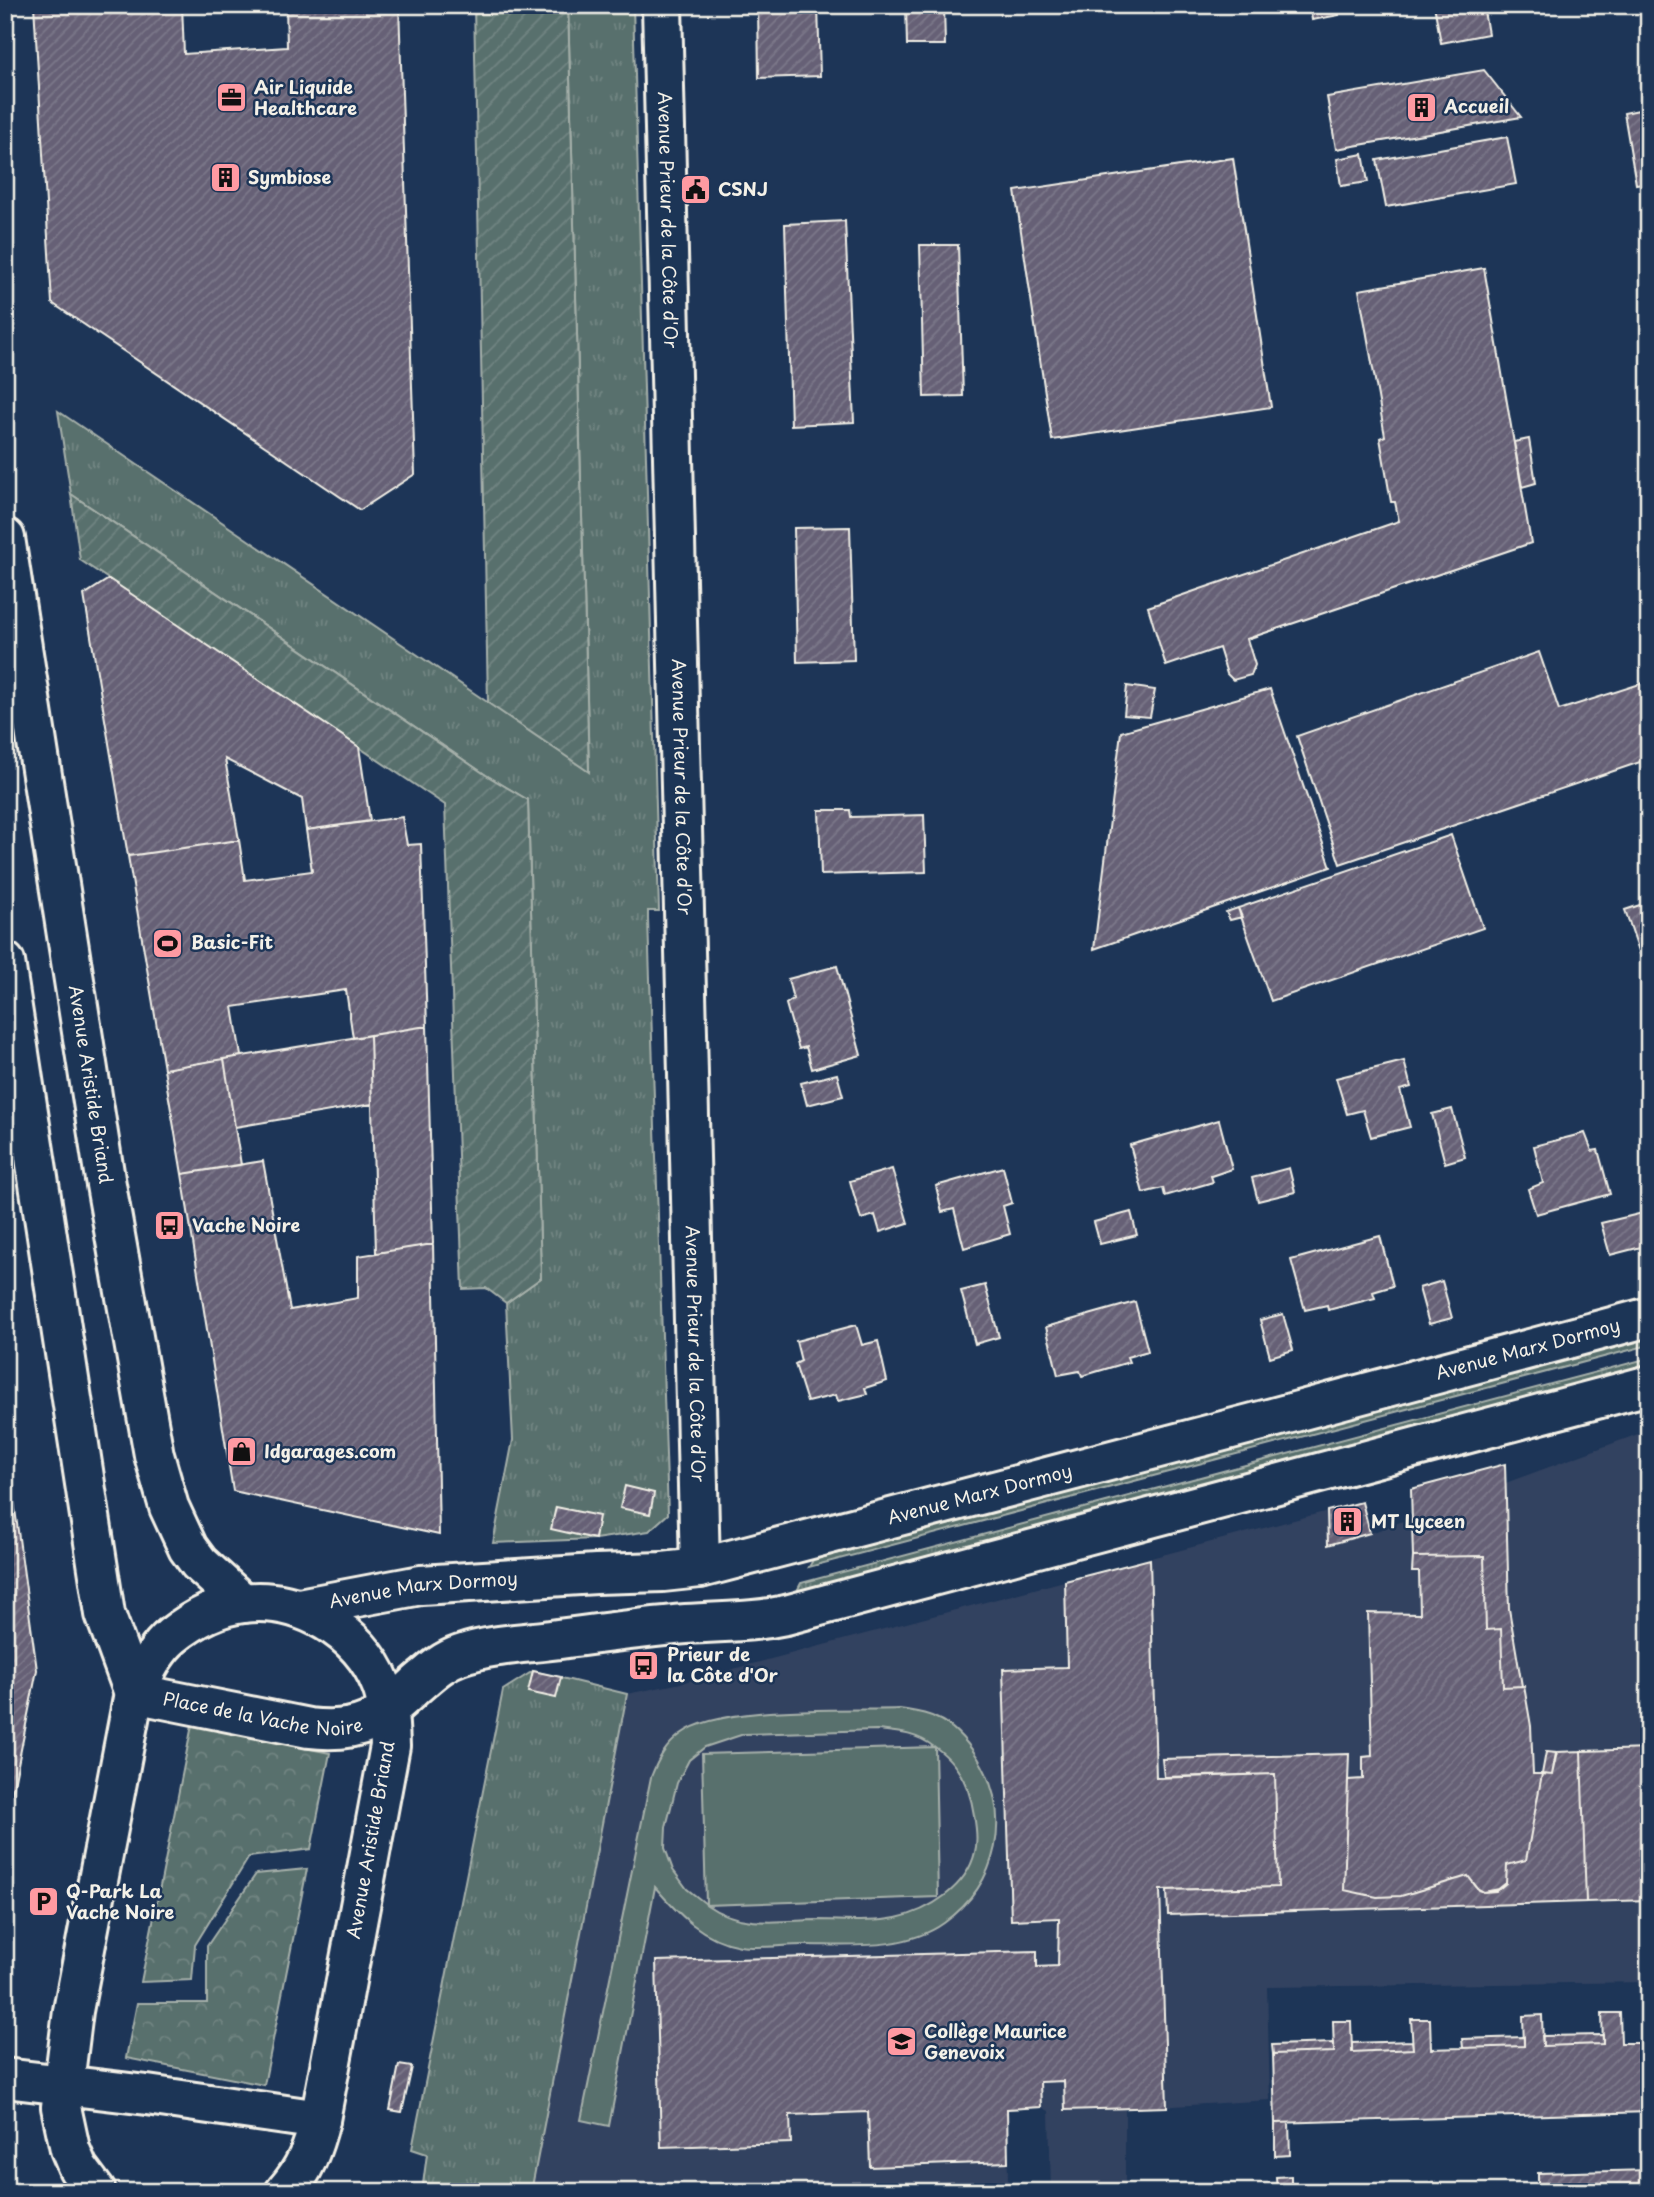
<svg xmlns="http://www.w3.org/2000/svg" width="1654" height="2197" font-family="'Playpen Sans',sans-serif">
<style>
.built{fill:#334260}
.grass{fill:url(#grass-tufts);stroke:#a6b0aa;stroke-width:2}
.forest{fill:url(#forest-crowns);stroke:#a6b0aa;stroke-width:2}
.garden{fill:url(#garden-furrows);stroke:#a6b0aa;stroke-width:2}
.pitch{fill:#59706d;stroke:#a6b0aa;stroke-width:2;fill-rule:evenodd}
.building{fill:url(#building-hatch);stroke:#f4f1e8;stroke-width:2}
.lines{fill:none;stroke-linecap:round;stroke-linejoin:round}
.minor-casing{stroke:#f4f1e8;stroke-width:44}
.major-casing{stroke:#f4f1e8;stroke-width:44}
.minor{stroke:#1d3557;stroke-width:38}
.major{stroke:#1d3557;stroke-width:38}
.labels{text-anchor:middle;stroke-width:5;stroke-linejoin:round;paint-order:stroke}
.poi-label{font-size:18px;font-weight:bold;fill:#f4f1e8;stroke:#1d3557;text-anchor:start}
.street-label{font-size:18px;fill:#f4f1e8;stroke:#1d3557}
</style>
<defs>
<pattern id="grass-tufts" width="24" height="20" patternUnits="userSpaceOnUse" patternTransform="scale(1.75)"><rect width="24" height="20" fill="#59706d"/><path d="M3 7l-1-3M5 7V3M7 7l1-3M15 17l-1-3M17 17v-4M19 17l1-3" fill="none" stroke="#718582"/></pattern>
<pattern id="forest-crowns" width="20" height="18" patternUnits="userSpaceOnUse" patternTransform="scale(1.75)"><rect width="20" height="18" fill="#59706d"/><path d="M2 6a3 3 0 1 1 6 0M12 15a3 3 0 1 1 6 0" fill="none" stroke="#718582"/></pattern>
<pattern id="garden-furrows" width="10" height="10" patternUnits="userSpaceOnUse" patternTransform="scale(1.75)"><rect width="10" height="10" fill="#59706d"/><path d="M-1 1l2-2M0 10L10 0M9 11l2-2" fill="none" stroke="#718582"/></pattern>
<pattern id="building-hatch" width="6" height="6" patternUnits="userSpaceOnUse" patternTransform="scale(1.75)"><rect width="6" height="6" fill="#666176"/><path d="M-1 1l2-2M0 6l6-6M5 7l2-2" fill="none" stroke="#7c788a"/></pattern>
</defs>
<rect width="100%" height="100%" fill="#1d3557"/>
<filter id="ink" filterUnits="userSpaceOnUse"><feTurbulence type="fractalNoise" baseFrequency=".0143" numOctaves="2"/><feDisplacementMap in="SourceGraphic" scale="14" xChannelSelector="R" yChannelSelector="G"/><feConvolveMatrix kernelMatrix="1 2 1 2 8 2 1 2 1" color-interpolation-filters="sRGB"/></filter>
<g filter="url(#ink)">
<path class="built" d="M1649 1430V1982L1267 1987 1270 2100 1125 2109V2192H1051L1049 2111 1041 2107 1007 2110 1008 2187 864 2192H531L627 1694 677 1684 1362 1502 1371 1533Z"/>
<path class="grass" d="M568 5H633L659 911H648V919L668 1514 649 1531 595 1539 493 1543 513 1440 506 1303 541 1278 528 800 486 775 71 494 58 411 589 771Z
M1649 1338V1345L809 1567 813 1560Z
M1649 1358V1365L797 1591 801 1583Z
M533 1671 627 1694 531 2192H422L427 2154 412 2149 503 1690Z"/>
<path class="forest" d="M192 1725 330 1753 311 1849 249 1857 195 1945 192 1980 141 1982Z
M307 1869 264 2085 126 2058 137 2003H207V1946L256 1874Z"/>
<path class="garden" d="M474 5H568L589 772 488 703Z
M71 494 486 775 528 800 541 1278 506 1303 486 1288 463 1289 445 805 80 560Z"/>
<path class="pitch" d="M900 1709C912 1711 925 1712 936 1718 953 1725 968 1743 978 1758 1013 1816 999 1883 944 1923 905 1951 849 1945 804 1945 783 1945 760 1949 740 1946 703 1940 677 1913 655 1887L609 2126 581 2120 651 1777C658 1759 666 1745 681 1734 721 1704 848 1711 900 1709ZM876 1730C898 1732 917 1733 934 1747L702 1754 706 1904 687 1889 673 1870 665 1848 666 1827 677 1783 689 1760 705 1747 744 1734ZM935 1747C958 1763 970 1787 974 1815 976 1826 978 1841 975 1852 967 1887 929 1911 896 1918 871 1923 842 1920 816 1920 778 1921 739 1928 707 1905L938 1897Z"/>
<path class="building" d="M34 5H182L184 54 287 47 286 5H399L415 474 360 510 52 303Z
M758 5H818L820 76 759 78Z
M906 5H944L945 45H907Z
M1310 5H1377L1338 11 1339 15 1312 20Z
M1434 5H1483L1488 34 1441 43Z
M1484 70 1521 117 1336 149 1327 97Z
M1649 108V182L1636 184 1624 113Z
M1507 137 1516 184 1386 207 1377 160Z
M1363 154 1368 182 1341 186 1337 159Z
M1233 158 1271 407 1052 440 1015 191Z
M845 221 854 422 791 425 785 224Z
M920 245H958L963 396 924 397Z
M1484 268 1531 543 1247 639 1255 665 1251 675 1233 680 1227 674 1219 648 1166 666 1148 607 1399 521 1395 502H1391L1380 438 1385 436 1359 290Z
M1529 439 1536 483 1522 487 1514 442Z
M850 527 854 660 797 662 794 528Z
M109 579 359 747 370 821 306 830 302 799 225 759 239 840 128 856 84 595Z
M1539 652 1559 710 1649 681V759L1340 864 1297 736Z
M1127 686 1155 690 1150 717 1124 715Z
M1270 689 1331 867 1094 949 1121 732Z
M819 810H850L851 817 924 815 926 872 821 875Z
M402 817 407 845 421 844 427 1026 353 1038 346 990 233 1007 241 1056 164 1069 128 856 239 840 245 880 312 871 306 830Z
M1451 835 1483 928 1271 1001 1238 908Z
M1649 902V951L1640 954 1625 910Z
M1238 908 1242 917 1230 920 1226 912Z
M837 966 861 1055 812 1069 806 1047 799 1049 786 1004 793 999 788 979Z
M427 1026 433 1244 376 1253 370 1035Z
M370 1035 372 1104 235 1127 224 1059Z
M224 1059 241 1165 182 1174 164 1069Z
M1404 1061 1411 1087 1400 1090 1410 1127 1371 1137 1363 1110 1347 1114 1336 1078Z
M837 1074 843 1096 807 1105 801 1083Z
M1452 1109 1465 1157 1445 1163 1432 1114Z
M1219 1120 1232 1169 1211 1176 1213 1182 1165 1196 1163 1188 1143 1193 1130 1145Z
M1585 1133 1592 1151 1598 1150 1610 1194 1536 1214 1528 1189 1543 1183 1534 1146Z
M263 1161 290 1310 358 1298V1256L433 1244 439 1535 233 1491 182 1174Z
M1003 1167 1012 1203 1003 1206 1010 1234 964 1248 954 1209 942 1212 936 1186Z
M1289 1168 1295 1192 1258 1201 1252 1178Z
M892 1169 908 1223 880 1232 875 1215 861 1219 850 1181Z
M1131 1212 1137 1235 1100 1244 1094 1222Z
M1643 1213 1649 1245 1610 1255 1601 1223Z
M1380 1236 1393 1286 1373 1292 1375 1298 1328 1310 1327 1305 1305 1310 1291 1260Z
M1442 1281 1452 1318 1429 1324 1419 1288Z
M985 1285 999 1337 975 1344 961 1291Z
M1135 1302 1148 1351 1127 1357 1129 1362 1082 1376 1080 1371 1058 1375 1046 1327Z
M1283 1314 1293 1350 1270 1357 1260 1320Z
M856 1325 862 1345 878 1341 887 1381 865 1388 867 1394 838 1401 836 1395 807 1402 795 1364 801 1361 796 1341Z
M5 1436 37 1670 5 1829Z
M1505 1464 1509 1609 1522 1686 1503 1687 1501 1629 1486 1630 1484 1556 1413 1557 1411 1489Z
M625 1486 654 1493 650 1514 620 1508Z
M1362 1502 1370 1533 1328 1545 1327 1511Z
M556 1507 599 1516 595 1539 551 1529Z
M1484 1556 1486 1630 1501 1629 1503 1687 1524 1686 1531 1726 1533 1774H1542L1526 1860 1507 1865 1506 1883 1496 1891 1484 1892 1479 1890 1468 1876 1401 1896 1377 1897 1344 1890 1348 1780 1363 1779V1757L1372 1756 1368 1613 1420 1614 1419 1572H1412L1413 1557Z
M1150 1559 1156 1778 1275 1774 1278 1887 1160 1890 1167 2107 1065 2110 1064 2081 1040 2082 1041 2107 1007 2109 1008 2162 870 2167 868 2112 790 2115 791 2143 661 2147 656 1961 1037 1951V1967L1058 1966 1059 1918 1011 1920 1003 1669 1067 1667 1065 1581Z
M533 1671 561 1677 556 1698 528 1692Z
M1649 1749V1900L1586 1902 1581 1751Z
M1581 1751 1586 1902 1168 1915 1167 1890 1278 1887 1275 1774 1164 1777 1162 1759 1349 1754 1344 1890 1377 1897 1401 1896 1468 1876 1477 1888 1484 1892 1499 1889 1506 1883 1507 1865 1526 1860 1542 1774 1552 1775 1557 1752Z
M1546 1752 1556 1753 1552 1775 1542 1774Z
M1602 2013H1620L1621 2043H1649V2112L1275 2123 1273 2054 1334 2052 1333 2021H1351L1352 2052 1413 2049 1411 2019H1430L1431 2049 1524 2046 1523 2016 1542 2015 1543 2046 1603 2044Z
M1603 2035V2044L1543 2046 1542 2036Z
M1524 2037V2046L1463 2048 1462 2039Z
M1412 2041 1413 2049 1352 2052V2043Z
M1334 2043V2052L1273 2054 1272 2045Z
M399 2065 412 2067 402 2112 390 2110Z
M1275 2123H1289L1290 2155 1275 2156Z
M1649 2170V2192H1538V2173Z
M1291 2176V2192H1277L1276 2177Z"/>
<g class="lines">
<defs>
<g id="minor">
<path id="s1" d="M662 5 700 1568"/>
</g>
<g id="major">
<path id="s2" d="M5 538 105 1179 154 1455 169 1507 188 1548 199 1563 243 1603"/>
<path d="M5 962 105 1614 134 1693"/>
<path id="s3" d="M299 1608 421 1585 596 1574 663 1572 700 1568 1250 1424 1649 1317"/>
<path id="s4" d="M134 1693 309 1728C361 1734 379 1720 416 1685 430 1673 442 1661 460 1655 486 1646 515 1644 543 1641 591 1635 638 1628 686 1624 723 1621 749 1623 786 1615L1649 1385"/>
<path d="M5 2078 147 2095 320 2120"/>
<path d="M96 2192 78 2168 70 2149 61 2107 73 2011 134 1693C145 1673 154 1651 172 1636 192 1620 218 1606 244 1603 300 1596 360 1631 381 1684 389 1704 389 1724 390 1746L320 2120C313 2148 305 2170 285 2192"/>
</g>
</defs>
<use href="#minor" class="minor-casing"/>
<use href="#major" class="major-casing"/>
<use href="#minor" class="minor"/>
<use href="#major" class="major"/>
</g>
</g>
<defs>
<symbol id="office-square" viewBox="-11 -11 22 22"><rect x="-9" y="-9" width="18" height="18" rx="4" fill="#ff9aa2" stroke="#1d3557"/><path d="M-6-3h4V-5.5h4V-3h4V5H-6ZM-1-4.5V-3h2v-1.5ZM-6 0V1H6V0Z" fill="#111"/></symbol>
<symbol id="building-square" viewBox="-11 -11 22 22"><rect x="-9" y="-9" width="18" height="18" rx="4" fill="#ff9aa2" stroke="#1d3557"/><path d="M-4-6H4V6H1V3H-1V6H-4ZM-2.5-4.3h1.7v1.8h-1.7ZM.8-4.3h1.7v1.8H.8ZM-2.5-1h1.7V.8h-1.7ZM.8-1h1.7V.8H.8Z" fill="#111"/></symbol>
<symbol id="civic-square" viewBox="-11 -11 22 22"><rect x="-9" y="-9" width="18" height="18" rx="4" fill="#ff9aa2" stroke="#1d3557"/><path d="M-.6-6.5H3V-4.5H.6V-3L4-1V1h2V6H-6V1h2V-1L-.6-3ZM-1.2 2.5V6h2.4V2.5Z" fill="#111"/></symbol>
<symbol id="stadium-square" viewBox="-11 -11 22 22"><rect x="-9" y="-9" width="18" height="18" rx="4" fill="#ff9aa2" stroke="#1d3557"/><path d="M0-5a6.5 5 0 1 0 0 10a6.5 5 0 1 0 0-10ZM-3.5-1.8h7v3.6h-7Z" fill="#111"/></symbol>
<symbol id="bus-square" viewBox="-11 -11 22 22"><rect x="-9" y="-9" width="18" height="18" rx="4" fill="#ff9aa2" stroke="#1d3557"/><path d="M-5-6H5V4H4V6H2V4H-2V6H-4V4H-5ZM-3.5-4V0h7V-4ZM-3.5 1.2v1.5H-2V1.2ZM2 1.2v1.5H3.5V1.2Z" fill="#111"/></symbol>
<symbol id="shop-square" viewBox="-11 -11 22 22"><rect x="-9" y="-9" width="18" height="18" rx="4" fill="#ff9aa2" stroke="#1d3557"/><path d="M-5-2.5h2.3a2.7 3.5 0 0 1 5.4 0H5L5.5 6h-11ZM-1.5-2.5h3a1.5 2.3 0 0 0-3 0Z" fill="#111"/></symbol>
<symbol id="parking-square" viewBox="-11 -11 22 22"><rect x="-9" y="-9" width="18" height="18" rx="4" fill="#ff9aa2" stroke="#1d3557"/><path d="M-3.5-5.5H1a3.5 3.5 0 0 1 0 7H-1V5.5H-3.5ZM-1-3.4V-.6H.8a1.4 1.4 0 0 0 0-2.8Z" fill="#111"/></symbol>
<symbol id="school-square" viewBox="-11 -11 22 22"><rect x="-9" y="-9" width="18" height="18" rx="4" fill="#ff9aa2" stroke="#1d3557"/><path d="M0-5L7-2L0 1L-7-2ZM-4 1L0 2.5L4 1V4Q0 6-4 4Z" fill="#111"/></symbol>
</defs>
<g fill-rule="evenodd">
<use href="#office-square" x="214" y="80" width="35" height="35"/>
<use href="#building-square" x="1404" y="90" width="35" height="35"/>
<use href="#building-square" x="208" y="160" width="35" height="35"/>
<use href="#civic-square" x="678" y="172" width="35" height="35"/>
<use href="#stadium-square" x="150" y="926" width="35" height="35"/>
<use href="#bus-square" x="152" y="1208" width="35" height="35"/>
<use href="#shop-square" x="224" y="1434" width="35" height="35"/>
<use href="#building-square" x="1330" y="1504" width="35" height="35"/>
<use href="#bus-square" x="626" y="1648" width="35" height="35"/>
<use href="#parking-square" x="26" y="1884" width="35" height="35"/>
<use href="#school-square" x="884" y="2024" width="35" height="35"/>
</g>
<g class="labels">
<g class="poi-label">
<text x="254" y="94">Air Liquide<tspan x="254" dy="21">Healthcare</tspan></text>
<text x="1444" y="113">Accueil</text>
<text x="248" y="184">Symbiose</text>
<text x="718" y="196">CSNJ</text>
<text x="191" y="949">Basic-Fit</text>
<text x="192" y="1232">Vache Noire</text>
<text x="264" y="1458">Idgarages.com</text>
<text x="1371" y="1528">MT Lyceen</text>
<text x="667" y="1661">Prieur de<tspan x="667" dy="21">la Côte d'Or</tspan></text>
<text x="66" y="1898">Q-Park La<tspan x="66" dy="21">Vache Noire</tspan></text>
<text x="924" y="2038">Collège Maurice<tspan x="924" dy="21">Genevoix</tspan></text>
</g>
<g class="street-label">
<text dy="6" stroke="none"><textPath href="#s1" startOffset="215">Avenue Prieur de la Côte d'Or</textPath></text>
<text dy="6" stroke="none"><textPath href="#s1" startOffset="782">Avenue Prieur de la Côte d'Or</textPath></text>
<text dy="6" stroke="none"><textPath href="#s2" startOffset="553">Avenue Aristide Briand</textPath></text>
<text dy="6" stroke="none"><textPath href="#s3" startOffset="1260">Avenue Marx Dormoy</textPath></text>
<text dy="6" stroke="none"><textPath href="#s1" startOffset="1349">Avenue Prieur de la Côte d'Or</textPath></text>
<text dy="6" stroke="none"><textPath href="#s3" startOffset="693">Avenue Marx Dormoy</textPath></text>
<text dy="6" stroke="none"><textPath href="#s3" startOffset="126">Avenue Marx Dormoy</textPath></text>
<text dy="6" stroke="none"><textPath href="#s4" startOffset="131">Place de la Vache Noire</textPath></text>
<text transform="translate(371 1840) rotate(-80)" y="6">Avenue Aristide Briand</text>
</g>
</g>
<rect width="1654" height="2197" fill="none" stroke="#1d3557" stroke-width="28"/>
<rect x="14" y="14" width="1626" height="2169" fill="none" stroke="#f4f1e8" stroke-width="2.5" filter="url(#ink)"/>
</svg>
